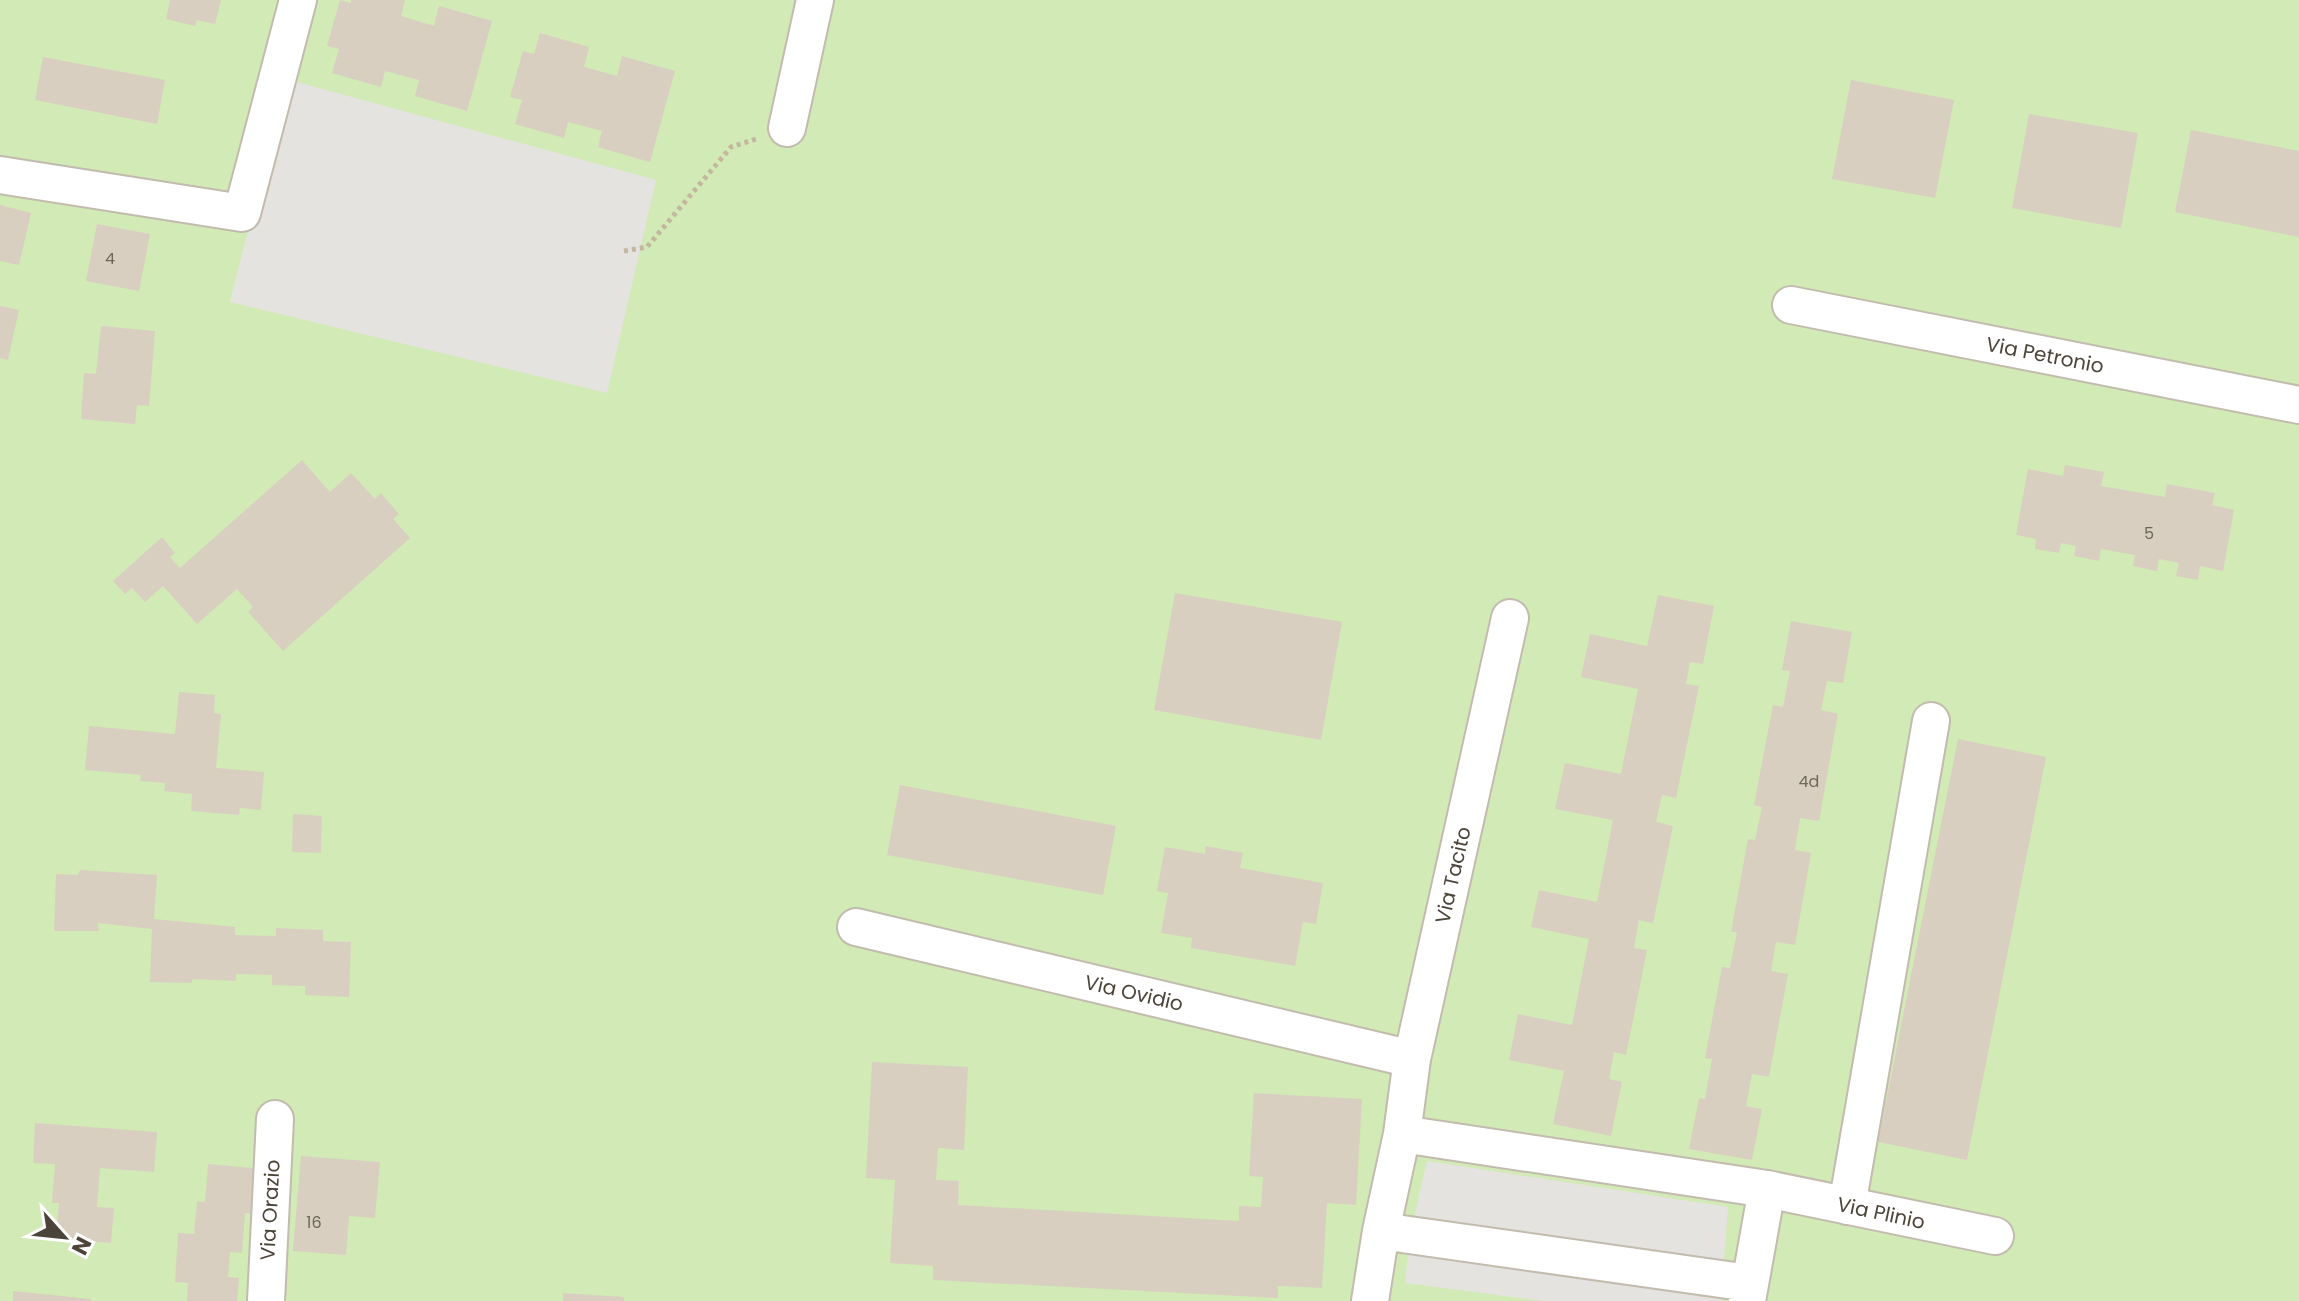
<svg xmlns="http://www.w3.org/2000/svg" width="2299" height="1301" font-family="Poppins,sans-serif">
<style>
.green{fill:#d2eab5}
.parking{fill:#e5e3e0}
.building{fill:#d8cfc1}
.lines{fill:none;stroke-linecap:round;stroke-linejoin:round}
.minor-casing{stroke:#c2bbae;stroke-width:40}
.path{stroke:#c4b79f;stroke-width:5;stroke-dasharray:4 4;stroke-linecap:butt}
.minor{stroke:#fff;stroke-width:36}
.labels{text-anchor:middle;stroke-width:8;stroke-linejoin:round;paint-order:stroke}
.number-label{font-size:16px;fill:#6e675b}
.street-label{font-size:20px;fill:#4b4439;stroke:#fff}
</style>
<rect width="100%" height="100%" fill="#f6f3ec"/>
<path class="green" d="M0 0H2299V1301H0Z"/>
<path class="parking" d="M286 79 656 180 607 393 230 302Z
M1427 1161 1728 1207 1721 1301H1544L1405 1283 1410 1235Z"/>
<path class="building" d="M170 0H221L215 24 197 20 195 26 166 19Z
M340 0 351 3V0H405L401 16 434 26 439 6 492 21 467 111 415 96 419 80 385 71 381 87 332 73 339 49 327 46Z
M540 33 589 47 584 67 617 76 622 56 675 71 650 162 598 147 602 131 568 122 564 138 515 124 522 100 510 97 523 51 534 54Z
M43 57 165 80 157 124 35 100Z
M1851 80 1954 100 1935 198 1832 179Z
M2029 114 2138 133 2121 228 2012 208Z
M2191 130 2299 151V237L2175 212Z
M0 205 31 213 19 265 0 261Z
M97 224 150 234 139 291 86 281Z
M0 306 19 310 8 360 0 358Z
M101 326 155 331 149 406 137 405 135 424 81 419 84 373 96 374Z
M302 460 330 492 351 473 375 499 381 493 399 514 393 519 410 538 283 651 248 612 253 607 237 589 197 624 163 586 145 602 132 588 125 594 113 581 162 537 175 553 170 557 180 568Z
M2065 465 2104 472 2101 486 2165 497 2167 484 2215 493 2212 505 2234 510 2223 571 2200 566 2198 580 2176 576 2179 563 2159 559 2157 571 2133 566 2135 555 2101 549 2099 561 2074 556 2076 546 2061 543 2059 553 2035 549 2036 539 2016 535 2028 469 2063 476Z
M1175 593 1342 622 1321 740 1154 710Z
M1658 595 1714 606 1703 664 1690 662 1686 684 1699 686 1676 798 1662 795 1656 822 1673 826 1653 923 1639 920 1634 948 1647 950 1626 1055 1614 1052 1609 1079 1622 1082 1611 1136 1553 1124 1564 1071 1509 1060 1518 1014 1572 1025 1589 939 1531 927 1539 890 1597 902 1613 820 1555 809 1565 763 1621 774 1638 689 1581 677 1590 634 1647 646Z
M1791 621 1852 632 1843 683 1827 681 1821 710 1838 714 1819 821 1800 818 1795 850 1811 853 1795 945 1776 942 1771 971 1788 974 1769 1077 1752 1074 1746 1106 1762 1109 1752 1160 1689 1149 1699 1098 1705 1099 1712 1059 1705 1058 1722 967 1730 968 1737 932H1731L1748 839 1755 840 1762 807 1754 805 1773 705 1783 707 1790 671 1782 670Z
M179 692 215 695 214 713 221 714 216 768 264 772 261 810 240 808 239 815 191 811 192 794 164 791 165 783 140 781 141 775 85 770 89 726 175 734Z
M1958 739 2046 757 1967 1160 1878 1142Z
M900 785 1116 826 1103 895 887 855Z
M293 814 322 816 321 853 292 852Z
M1206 846 1243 853 1240 868 1323 883 1316 924 1303 922 1295 966 1191 948 1192 938 1161 933 1168 893 1157 891 1165 847 1205 854Z
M80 870 157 875 154 919 235 927V935L276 936V928L323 930V941L351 942 349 997 305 995V986L272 985V975L236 974V981L192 979V983L150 982 152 929 98 923 99 931H54L56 874 78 875Z
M872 1062 968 1067 964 1150 938 1148 936 1180 959 1181 958 1205 1239 1221V1206L1261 1207 1263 1177 1249 1176 1254 1093 1362 1099 1356 1205 1327 1203 1322 1288 1278 1286V1298L933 1280V1266L890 1263 895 1180 866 1178Z
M35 1123 157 1132 154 1172 100 1168 97 1207 114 1208 111 1243 56 1239 59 1203H52L55 1164 33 1163Z
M301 1156 380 1162 375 1218 349 1216 346 1255 293 1251Z
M208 1164 263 1169 260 1214 245 1213 242 1253 230 1252 228 1277 239 1278 237 1301H187L188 1283 175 1282 178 1233 194 1234 197 1201 205 1202Z
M13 1291 91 1299V1301H13Z
M563 1293 624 1297V1301H563Z"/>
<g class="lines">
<defs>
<path id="minor" d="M787 128 815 0
M0 175 242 213 298 0
M1791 305 2299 405
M856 927 1412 1059
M1402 1134 1767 1189 1747 1301
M1767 1189 1995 1236
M1847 1206 1931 721
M1381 1231 1749 1283
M266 1301 275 1119
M1370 1301 1381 1231 1402 1134 1412 1059 1510 618"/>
</defs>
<use href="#minor" class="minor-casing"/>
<path class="path" d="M624 251 647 247 731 147 756 139"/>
<use href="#minor" class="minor"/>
</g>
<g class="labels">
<g class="number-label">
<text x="110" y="264">4</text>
<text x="2149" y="539">5</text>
<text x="1809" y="787">4d</text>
<text x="314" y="1228">16</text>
</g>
<g class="street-label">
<text transform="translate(2045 355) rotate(11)" y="7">Via Petronio</text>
<text transform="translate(1453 875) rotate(-77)" y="7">Via Tacito</text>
<text transform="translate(1134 993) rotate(13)" y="7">Via Ovidio</text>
<text transform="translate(270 1210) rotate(-87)" y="7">Via Orazio</text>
<text transform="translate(1881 1213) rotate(12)" y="7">Via Plinio</text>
</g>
</g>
<g transform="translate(64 1237) rotate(117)" stroke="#ffffff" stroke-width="6" paint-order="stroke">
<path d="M0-6L14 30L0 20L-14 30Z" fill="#4b4439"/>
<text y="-12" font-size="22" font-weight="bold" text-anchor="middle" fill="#4b4439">N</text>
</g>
</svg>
